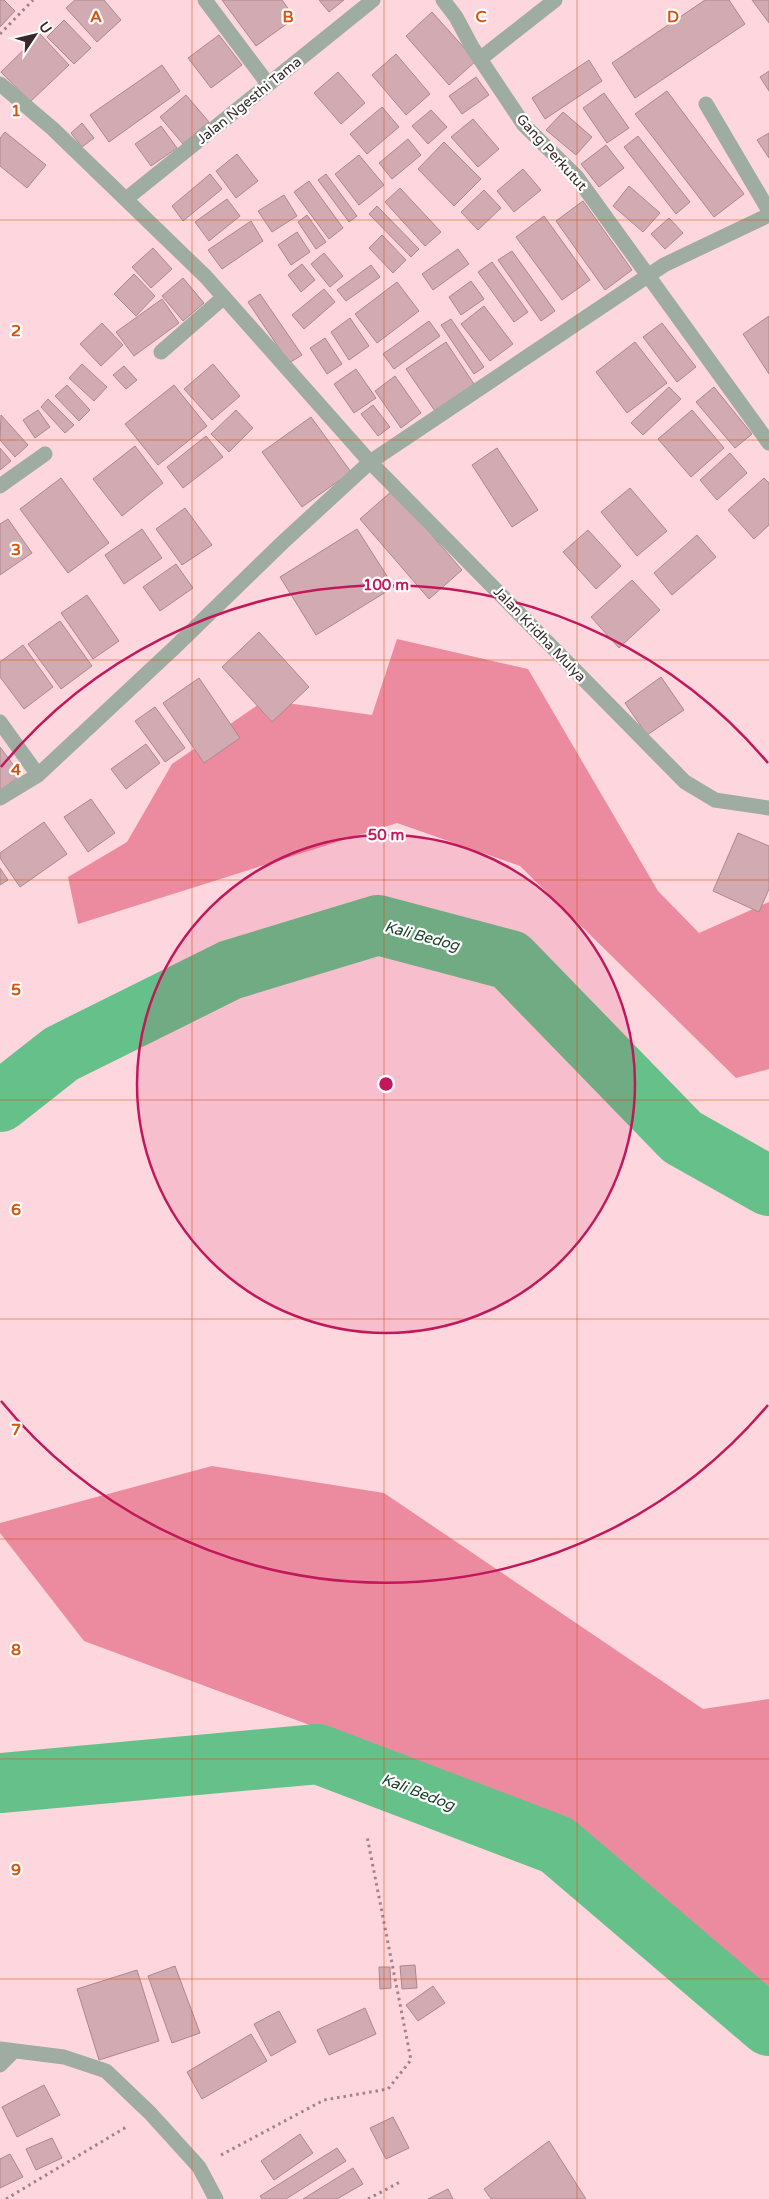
<svg xmlns="http://www.w3.org/2000/svg" width="769" height="2199" font-family="'Varela Round',sans-serif">
<style>
.forest{fill:#ec8b9f}
.lines{fill:none;stroke-linecap:round;stroke-linejoin:round}
.river{stroke:#65c089;stroke-width:60}
.building{fill:#d2abb2;stroke:#ac888e}
.path{stroke:#a08389;stroke-width:3;stroke-dasharray:2.5 4;stroke-linecap:butt}
.minor{stroke:#9eaca2;stroke-width:15}
.grid{fill:none;stroke:#d6540f;stroke-width:1;stroke-opacity:0.55}
.ring{fill:none;stroke:#c2185b;stroke-width:2.5}
.labels{text-anchor:middle;stroke-width:4.5;stroke-linejoin:round;paint-order:stroke}
.street-label{font-size:14px;fill:#37282b;stroke:#fff}
.water-label{font-size:15px;font-style:italic;fill:#1a412a;stroke:#fff}
.grid-label{font-size:16px;text-anchor:middle;font-weight:bold;fill:#d6540f;stroke:#fff;stroke-width:4.5;stroke-linejoin:round;paint-order:stroke}
.centre{fill:#c2185b;stroke:#fff;stroke-width:2.5}
.ring-label{font-size:15px;text-anchor:middle;font-weight:bold;fill:#c2185b;stroke:#fff;stroke-width:4.5;stroke-linejoin:round;paint-order:stroke}
</style>
<rect width="100%" height="100%" fill="#fed6dd"/>
<path class="forest" d="M397 639 528 669 658 891 699 933 769 902V1069L736 1078 520 866 397 823 78 924 68 877 127 842 172 764 265 700 372 715Z
M212 1466 384 1493 703 1709 769 1699V1991L567 1821 84 1641 0 1533V1523Z"/>
<g class="lines">
<path class="river" d="M0 1102 61 1054 230 970 378 925 510 960 682 1137 769 1186
M0 1783 318 1754 557 1845 769 2026"/>
</g>
<path class="building" d="M0 0H4L15 11 0 27Z
M75 0H104L121 20 97 42 66 8Z
M222 0H282L295 18 256 46Z
M319 0H344L329 12Z
M705 0H729L745 24 635 98 612 63Z
M752 0H769V23Z
M432 12 476 61 449 85 406 36Z
M64 20 91 48 74 64 47 37Z
M40 34 69 65 30 102 1 72Z
M219 35 242 65 211 88 188 58Z
M396 54 430 94 406 115 372 75Z
M589 60 602 81 545 119 532 98Z
M162 65 180 91 109 142 90 115Z
M769 71V91L760 77Z
M338 72 365 103 341 124 314 93Z
M476 77 489 95 462 114 449 96Z
M667 91 744 194 714 217 635 114Z
M604 93 629 128 607 143 583 108Z
M186 95 209 122 183 144 160 117Z
M382 107 399 127 367 154 350 134Z
M431 110 447 127 428 144 412 126Z
M563 112 592 137 576 155 546 130Z
M473 119 499 149 478 167 451 137Z
M82 123 94 138 82 147 71 133Z
M161 126 177 148 151 166 135 144Z
M5 132 46 165 27 188 0 166V138Z
M769 133V158L757 140Z
M638 136 690 202 676 214 624 147Z
M408 139 421 155 392 179 379 163Z
M444 142 481 179 454 206 418 169Z
M606 145 624 168 599 187 581 164Z
M237 154 258 181 236 198 216 171Z
M359 155 384 185 359 205 335 174Z
M523 169 541 190 514 212 497 191Z
M210 174 222 189 183 221 172 206Z
M326 174 357 216 349 222 318 180Z
M309 181 343 228 329 239 294 192Z
M629 186 660 213 643 232 613 206Z
M400 188 441 232 425 246 385 202Z
M484 190 501 208 478 230 461 212Z
M284 195 297 216 272 232 258 211Z
M227 199 240 216 209 241 195 222Z
M583 201 632 270 605 290 556 221Z
M377 206 419 249 411 257 369 214Z
M307 215 326 242 316 249 298 222Z
M544 216 590 280 562 300 516 237Z
M669 218 683 233 665 249 651 234Z
M251 221 263 241 222 269 208 250Z
M297 232 310 252 291 265 278 245Z
M382 235 406 260 393 273 369 248Z
M153 248 172 269 151 288 132 267Z
M458 249 469 264 433 290 422 274Z
M512 251 555 311 541 321 498 260Z
M324 253 343 276 330 287 311 264Z
M492 262 528 312 514 322 478 272Z
M302 264 315 280 301 292 288 275Z
M371 265 380 277 346 301 337 290Z
M134 274 155 296 136 316 114 294Z
M183 278 204 303 183 321 162 296Z
M471 281 484 299 461 315 449 297Z
M397 282 419 311 377 343 355 314Z
M324 289 335 302 304 329 292 315Z
M260 294 302 355 289 363 248 302Z
M162 299 179 323 134 356 116 332Z
M484 306 513 344 490 361 461 324Z
M769 316V374L743 334Z
M350 318 369 346 349 360 331 332Z
M451 319 484 367 474 374 441 325Z
M429 321 440 336 394 369 383 354Z
M102 323 123 345 101 366 80 344Z
M662 323 696 367 677 382 643 337Z
M325 338 342 364 327 374 310 348Z
M446 342 474 384 435 411 406 369Z
M635 342 667 383 627 413 596 372Z
M82 364 107 387 94 401 69 378Z
M213 364 240 396 212 420 184 389Z
M124 366 137 380 126 389 113 375Z
M356 369 376 398 354 413 334 384Z
M395 376 421 413 401 428 375 391Z
M67 385 90 410 79 421 55 396Z
M174 385 207 426 158 465 125 424Z
M669 387 681 399 643 435 631 423Z
M714 387 752 434 735 448 696 402Z
M48 399 74 425 65 433 41 407Z
M373 405 390 427 378 436 361 414Z
M38 410 50 427 35 438 23 420Z
M236 410 253 428 229 452 211 434Z
M692 410 724 448 691 477 658 439Z
M1 415 28 445 15 457 0 440Z
M311 417 351 472 302 507 262 452Z
M206 436 223 457 183 488 167 467Z
M135 446 163 483 122 516 93 479Z
M0 448 11 461 0 470Z
M497 448 538 510 512 527 472 465Z
M730 453 747 473 717 500 700 480Z
M61 478 109 543 68 573 20 509Z
M764 478 769 483V525L754 539 728 510Z
M630 488 667 531 637 556 601 512Z
M393 490 462 570 429 599 360 519Z
M185 508 212 545 182 565 156 529Z
M8 519 32 553 0 575V524Z
M142 529 162 558 124 584 105 555Z
M357 529 394 587 316 635 280 577Z
M588 530 621 566 596 589 563 552Z
M697 535 716 557 672 595 654 573Z
M176 564 193 588 160 611 143 587Z
M632 580 660 610 619 648 591 617Z
M87 595 119 641 93 659 61 613Z
M60 621 92 666 61 689 28 644Z
M259 632 309 687 272 722 222 667Z
M23 645 53 687 24 709 0 677V662Z
M661 677 684 710 647 735 625 703Z
M199 678 240 738 204 763 163 703Z
M155 707 185 748 165 762 135 721Z
M146 744 160 763 126 789 111 769Z
M0 747 21 775 0 791Z
M91 799 115 833 88 852 64 817Z
M44 822 67 854 20 887 0 858V853Z
M738 833 769 846V889L759 912 713 891Z
M0 868 8 880 0 885Z
M415 1965 417 1988 402 1989 400 1966Z
M175 1966 200 2033 172 2043 148 1976Z
M379 1967H390L391 1988 380 1989Z
M137 1970 159 2041 99 2060 77 1989Z
M433 1986 445 2003 418 2021 406 2005Z
M365 2008 376 2034 329 2055 317 2030Z
M279 2011 296 2042 271 2056 254 2024Z
M251 2034 267 2061 202 2099 187 2072Z
M44 2085 60 2115 17 2137 2 2107Z
M393 2117 409 2148 386 2159 370 2128Z
M300 2134 313 2153 274 2180 261 2161Z
M52 2138 62 2158 36 2170 26 2149Z
M549 2141 586 2199H491L484 2189Z
M337 2148 346 2161 286 2199H262L260 2196Z
M10 2154 23 2177 0 2188V2159Z
M353 2168 363 2184 337 2199H303Z
M448 2189 453 2199H428Z"/>
<g class="lines">
<path class="path" d="M0 34 33 0
M221 2155 324 2100 388 2089 411 2060 367 1836
M6 2199 128 2126
M368 2199 402 2181"/>
<path class="minor" d="M205 0 268 84
M443 0 456 17 472 47 524 125 576 176 769 443
M480 59 555 0
M0 84 53 129 206 277 370 462 685 782 715 800 769 808
M706 104 769 211
M126 199 373 0
M161 352 224 297
M0 486 45 454
M0 722 38 775
M0 798 38 775 174 648 282 543 370 462 664 265 769 215
M0 2049 64 2057 106 2071 150 2113 199 2167 216 2199
M0 2065 14 2051"/>
</g>
<path class="grid" d="M192 0V2199M384 0V2199M577 0V2199M0 220H769M0 440H769M0 660H769M0 880H769M0 1100H769M0 1319H769M0 1539H769M0 1759H769M0 1979H769"/>
<circle cx="386" cy="1084" r="249" fill="#c2185b" fill-opacity=".12"/>
<g class="ring">
<circle cx="386" cy="1084" r="249"/>
<path d="M768 1405A499 499 0 0 1 1 1401M1 767A499 499 0 0 1 768 763"/>
</g>
<g class="labels">
<g class="street-label">
<text transform="translate(249 100) rotate(-39)" y="5">Jalan Ngesthi Tama</text>
<text transform="translate(552 152) rotate(48)" y="5">Gang Perkutut</text>
<text transform="translate(540 634) rotate(46)" y="5">Jalan Kridha Mulya</text>
</g>
<g class="water-label">
<text transform="translate(422 936) rotate(15)" y="5">Kali Bedog</text>
<text transform="translate(418 1792) rotate(21)" y="5">Kali Bedog</text>
</g>
</g>
<g class="grid-label">
<text x="96" y="22">A</text>
<text x="288" y="22">B</text>
<text x="481" y="22">C</text>
<text x="673" y="22">D</text>
<text x="16" y="116">1</text>
<text x="16" y="336">2</text>
<text x="16" y="555">3</text>
<text x="16" y="775">4</text>
<text x="16" y="995">5</text>
<text x="16" y="1215">6</text>
<text x="16" y="1435">7</text>
<text x="16" y="1655">8</text>
<text x="16" y="1875">9</text>
</g>
<circle cx="386" cy="1084" r="8" class="centre"/>
<g class="ring-label">
<text x="386" y="590">100 m</text>
<text x="386" y="840">50 m</text>
</g>
<g transform="translate(35 35) rotate(55)" stroke="#ffffff" stroke-width="4" paint-order="stroke">
<path d="M0-4L9 19L0 12L-9 19Z" fill="#37282b"/>
<text y="-8" font-size="14" font-weight="bold" text-anchor="middle" fill="#37282b">U</text>
</g>
</svg>
